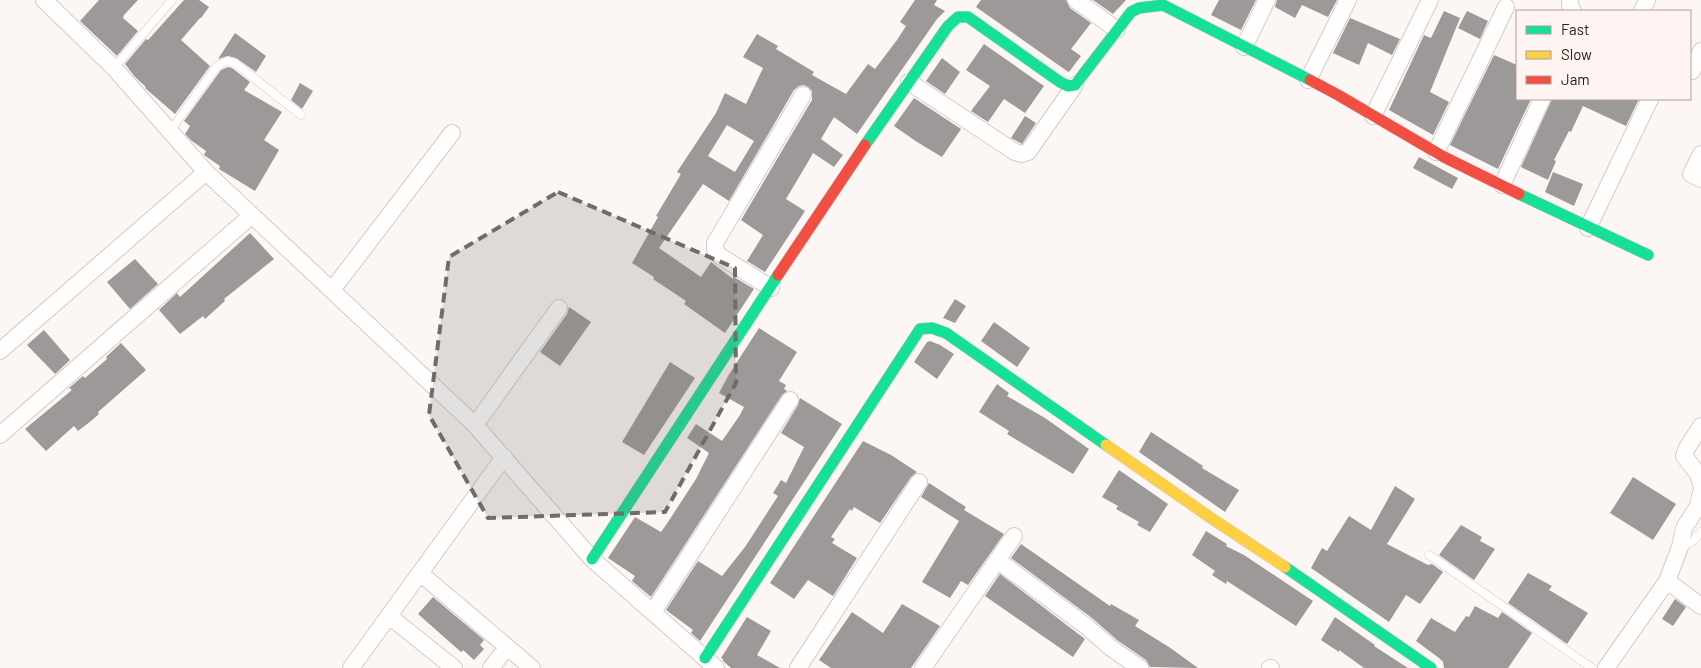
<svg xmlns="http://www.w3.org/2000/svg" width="1701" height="668" font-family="Barlow,sans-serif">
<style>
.building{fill:#9d9998;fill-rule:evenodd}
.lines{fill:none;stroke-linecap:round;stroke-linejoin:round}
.lane-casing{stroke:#d2cdcc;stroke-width:9}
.street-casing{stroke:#d2cdcc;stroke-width:18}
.fast-casing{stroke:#d2cdcc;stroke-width:12}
.slow-casing{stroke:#d2cdcc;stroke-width:12}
.jam-casing{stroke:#d2cdcc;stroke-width:12}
.lane{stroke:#fffefd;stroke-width:8}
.street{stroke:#fffefd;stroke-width:16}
.fast{stroke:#16e098;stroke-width:11}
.slow{stroke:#ffcf43;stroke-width:11}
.jam{stroke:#f24e42;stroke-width:11}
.marked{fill:#706c6a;fill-opacity:0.2;stroke:#706c6a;stroke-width:4;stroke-dasharray:10 6;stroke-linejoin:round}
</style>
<rect width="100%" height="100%" fill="#fcf6f4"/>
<path class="building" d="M99 0H138L124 15 123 18 138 31 117 56 80 21Z
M184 0H199L209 7 201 18H200L181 40 210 66 175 114 145 88 146 87 135 77 125 64 146 39 148 40Z
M915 0H937L934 5 945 11 937 19 857 134 834 117 821 139 843 155 834 167 813 153 808 162 786 199 805 211 765 272 747 261 763 235 741 220 812 100V91L808 87 804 85 799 86 794 90 729 201 703 184 659 248 701 277 711 262 733 279 734 277 754 289 725 333 684 304 686 301 653 279 654 277 632 263 658 217 656 216 681 174 677 172 716 113 725 93 746 104 763 68 743 57 757 34 778 46 776 49 814 72 812 75 846 94 868 64 875 69 897 40 906 26 900 22ZM727 125 754 141 735 172 708 156Z
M981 0H1066L1070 8 1091 23 1071 49 1081 56 1069 72 1067 71 976 7Z
M1093 0H1126L1113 14Z
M1219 0H1256L1241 30 1211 15Z
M1277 0H1337L1328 17 1302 5 1295 18 1275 7Z
M1444 11 1460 18 1430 92 1449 102 1433 135 1389 110 1424 35 1431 38Z
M1467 11 1488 21 1480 39 1458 28Z
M1350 18 1400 39 1392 55 1368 43 1359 65 1333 53Z
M235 33 266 56 256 72 236 58 228 56 218 59Z
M984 44 1044 86 1025 113 1004 99 988 122 971 111 990 86 966 70Z
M1494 55 1517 65V99H1531L1498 169 1450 145Z
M942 58 960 72 945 94 926 81Z
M228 67 232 68 250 82 244 90 282 112 264 140 279 150 255 191 219 169 220 166 204 155 206 151 192 141 185 134 190 126 184 121 221 70Z
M300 83 313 91 302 109 291 100Z
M914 98 961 129 942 157 917 142 894 126Z
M1552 99H1639L1626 126 1583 106 1571 132 1569 131 1554 160 1556 161 1548 180 1521 167Z
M1025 116 1036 123 1022 144 1011 138Z
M1419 157 1458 178 1452 189 1413 168Z
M1553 172 1583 184 1574 206 1545 192Z
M250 233 274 259 224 299 225 301 205 319 203 316 180 334 159 310 177 293 180 297Z
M135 259 158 284 130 309 107 282Z
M955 299 966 306 955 323 943 318Z
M569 307 591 322 560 366 540 352 567 314Z
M994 322 1030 348 1017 367 981 341Z
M759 328 797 352 779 381 786 385 784 389 787 391 782 395 651 597 632 581 635 576 608 558 635 517 661 532 668 522 696 479 709 453 687 438 696 424 722 441 740 415 744 407 719 393 728 376Z
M44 330 70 360 55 374 27 345Z
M930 341 940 345 954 354 937 379 914 362 927 342Z
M121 343 146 370 98 412 99 414 91 421 78 431 74 426 46 451 25 429 72 390 69 388 83 376 85 378 107 359 106 357Z
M670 362 695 378 644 455 622 442Z
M997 384 1009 393 1007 396 1045 418 1089 449 1073 474 1007 434 1009 431 979 412Z
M800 398 842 424 700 641 691 633 693 630 666 610 698 561 722 576 745 547 778 496 773 493 781 480 786 483 804 447 781 433 798 405Z
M1151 432 1203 466 1202 468 1239 490 1225 512 1139 452Z
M863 441 891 455 917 472 911 477 880 523 854 507 852 511 850 509 831 537 835 539 832 543 857 558 833 596 808 580 794 599 770 583Z
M1119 470 1168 504 1150 532 1137 525 1139 522 1116 509 1118 506 1102 497Z
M1633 477 1676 504 1653 540 1610 513Z
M929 483 966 507 964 510 1004 534 968 585 961 581 950 598 922 582 959 521 921 497Z
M1395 486 1415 499 1387 544 1428 565 1432 564 1443 572 1420 604 1406 595 1389 622 1311 568 1322 548 1327 551 1349 516 1371 530Z
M1461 525 1482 537 1480 541 1495 549 1474 580 1439 555Z
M1206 531 1227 544 1226 546 1244 555 1313 601 1296 626 1227 581 1226 584 1212 575 1215 571 1192 555Z
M1021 544 1110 606 1111 604 1139 620 1135 626 1169 647 1198 668 1150 667 1146 660 1117 640 1092 618 1011 558Z
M1528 573 1552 586 1549 590 1588 613 1567 644 1508 603Z
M1000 574 1085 639 1073 657 985 596Z
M433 597 484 640 480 645 484 649 474 660 463 650 461 652 418 614Z
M1675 599 1686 607 1673 626 1662 619Z
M902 604 940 626 911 668H831L819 660 852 612 883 633Z
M1475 606 1498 618 1502 612 1532 633 1508 668H1444L1443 662 1439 658 1416 641 1431 618 1455 632 1466 616 1469 617Z
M747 617 771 631 757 655 780 668H731L723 661V659L721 658Z
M1335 617 1375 645 1374 646 1408 668H1364L1339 650V652L1321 640Z"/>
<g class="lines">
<defs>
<path id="lane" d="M114 68 172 0
M170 131 217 66 227 61 235 63 301 115
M1682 546 1692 542 1701 532
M1429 555 1592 668"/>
<path id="street" d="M44 0 114 68 206 172 475 425 592 559 716 668
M1076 0 1117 30
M1570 0V5L1573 11
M1642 11 1647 0
M1244 47 1267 0
M1692 71 1701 51
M1308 80 1348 0
M909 82 1015 152 1022 154 1028 152 1075 85
M1373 116 1430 0
M1436 152 1506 7
M1701 154 1691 174 1701 179
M1502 185 1542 99
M1588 228 1650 99
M771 288 720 256 715 250V243L803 95
M332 290 452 133
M0 351 206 172
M475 425 559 308
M1701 426 1687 448 1684 456 1698 474 1701 484
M0 435 252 215
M997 560 1086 626 1111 648 1140 668
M420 573 532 668
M1667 581 1680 547 1684 528 1698 506 1701 492
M653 612 790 400
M389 616 454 668
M351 668 504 457
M491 668 507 647
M798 668 919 482
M923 668 1014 536
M1270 668H1271
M1606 668 1667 581 1701 606"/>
<path id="fast" d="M865 145 948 26 958 17H968L1060 82 1068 86 1075 85 1131 12 1139 8 1163 5 1310 80
M1519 194 1648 255
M592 559 778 275
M1285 567 1431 668
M705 658 920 329 932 328 946 333 1106 445"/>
<path id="slow" d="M1106 445 1211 518 1285 567"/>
<path id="jam" d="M1310 80 1338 95 1444 157 1519 194
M778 275 865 145"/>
</defs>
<use href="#lane" class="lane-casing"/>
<use href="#street" class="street-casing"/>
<use href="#fast" class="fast-casing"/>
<use href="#slow" class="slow-casing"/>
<use href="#jam" class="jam-casing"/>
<use href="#lane" class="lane"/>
<use href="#street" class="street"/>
<use href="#fast" class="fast"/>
<use href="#slow" class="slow"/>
<use href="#jam" class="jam"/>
</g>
<path class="marked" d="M558 192 735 268 736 383 665 512 488 518 429 415 449 257Z"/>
<rect x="1516" y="10" width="175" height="90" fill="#fff4f1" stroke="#a8a09d"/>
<rect x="1526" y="26" width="25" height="8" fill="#16e098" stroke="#a8a09d"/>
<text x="1561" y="35" font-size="15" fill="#252120">Fast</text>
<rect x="1526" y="51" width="25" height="8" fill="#ffcf43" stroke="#a8a09d"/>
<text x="1561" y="60" font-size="15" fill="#252120">Slow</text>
<rect x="1526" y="76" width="25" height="8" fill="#f24e42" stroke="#a8a09d"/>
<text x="1561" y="85" font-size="15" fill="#252120">Jam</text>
</svg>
